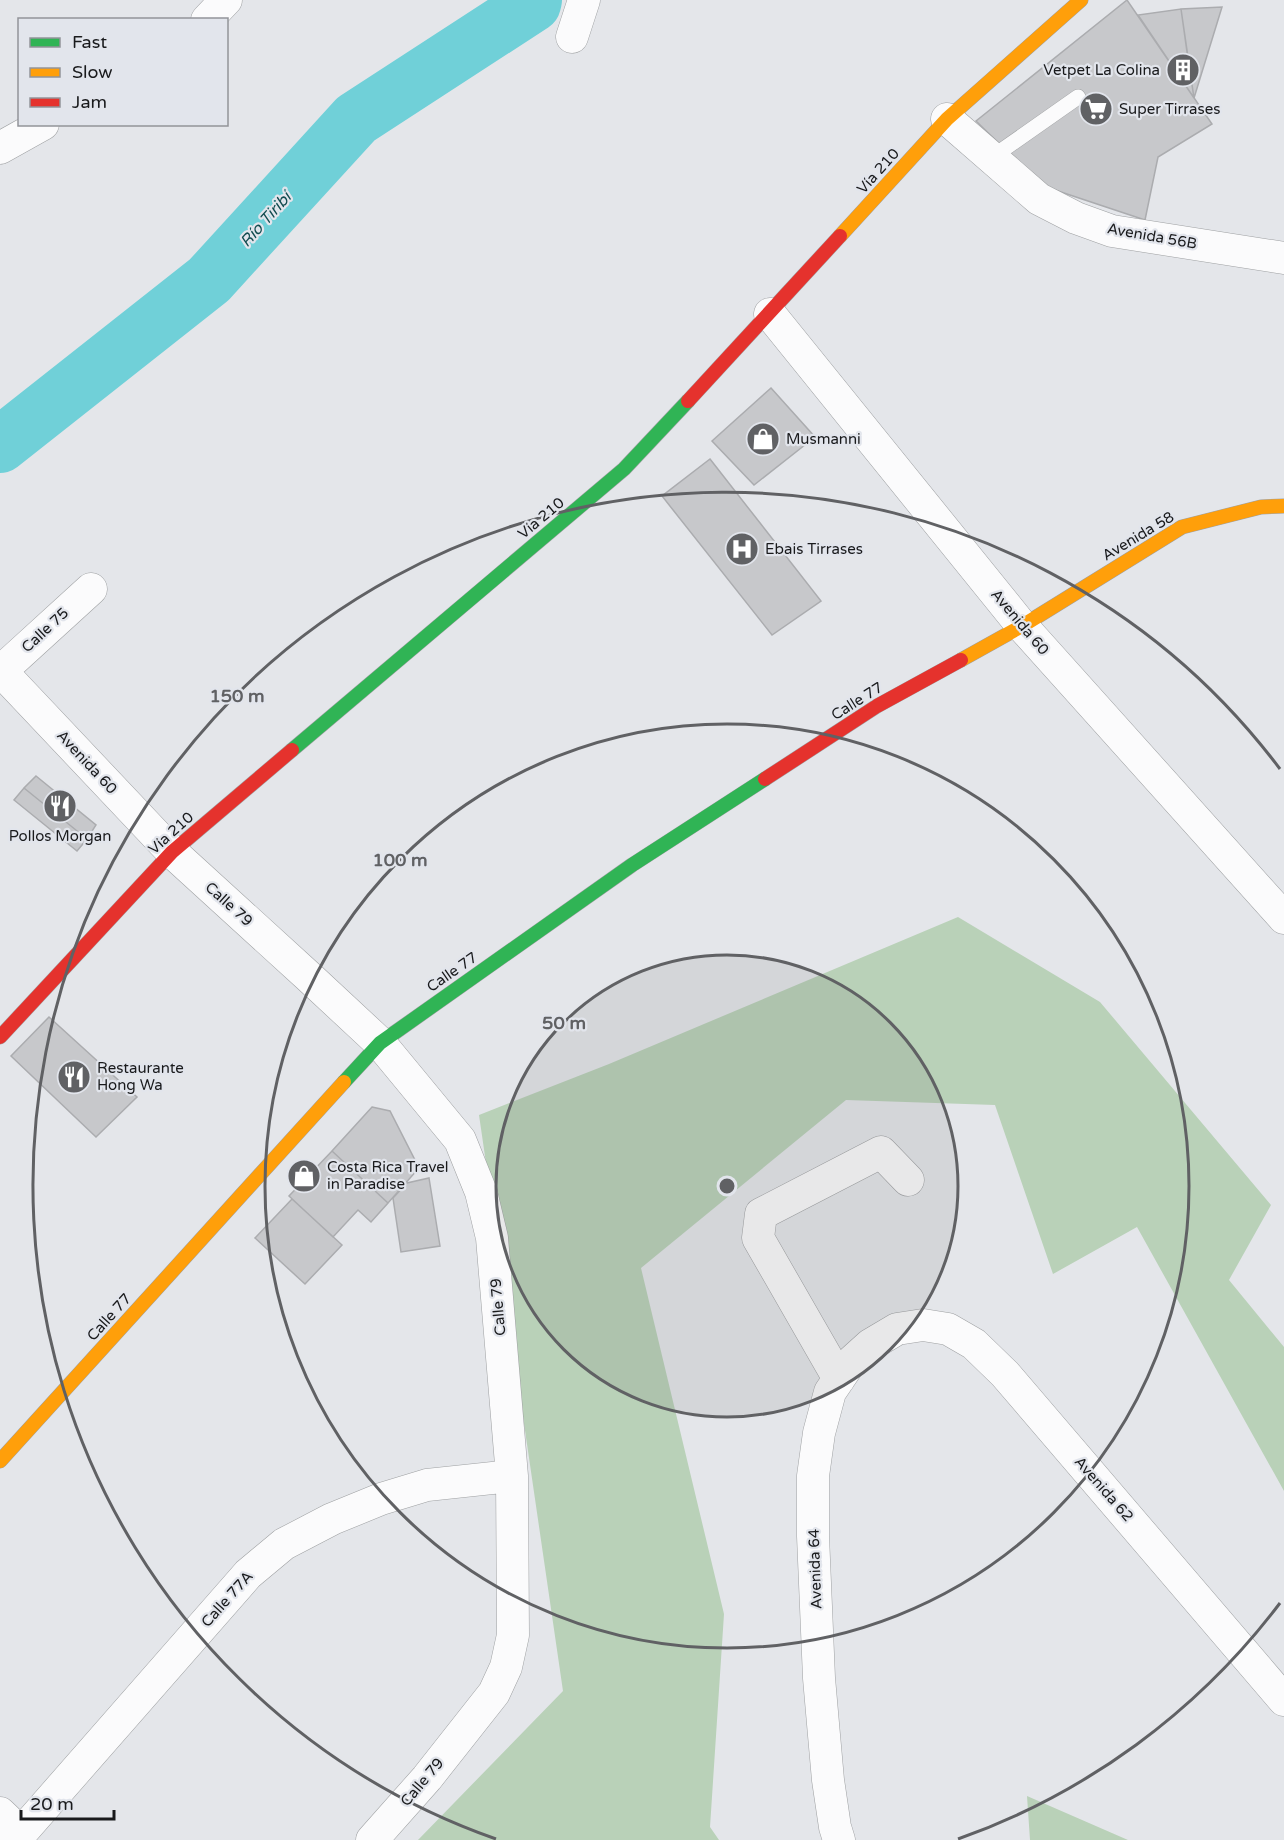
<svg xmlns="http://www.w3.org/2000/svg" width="1284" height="1840" font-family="'Varela Round',sans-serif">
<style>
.green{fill:#b9d1b8}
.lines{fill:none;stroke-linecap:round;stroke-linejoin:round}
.river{stroke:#70d0d8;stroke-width:56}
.building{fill:#c7c8cb;stroke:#abacaf;stroke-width:1.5}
.lane-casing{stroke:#9ea0a2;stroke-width:16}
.street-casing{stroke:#9ea0a2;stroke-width:33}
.fast-casing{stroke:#9ea0a2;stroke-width:15}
.slow-casing{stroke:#9ea0a2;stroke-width:15}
.jam-casing{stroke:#9ea0a2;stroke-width:15}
.lane{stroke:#fbfbfc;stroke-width:15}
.street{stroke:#fbfbfc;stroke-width:32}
.fast{stroke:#30b455;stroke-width:14}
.slow{stroke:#ff9f0a;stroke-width:14}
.jam{stroke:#e5322d;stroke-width:14}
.ring{fill:none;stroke:#606164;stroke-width:3}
.labels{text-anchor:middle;stroke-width:4.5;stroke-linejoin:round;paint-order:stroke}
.poi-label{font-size:15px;fill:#191a1c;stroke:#e2e5ec;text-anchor:start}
.street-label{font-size:15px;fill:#191a1c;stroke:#e2e5ec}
.water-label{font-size:16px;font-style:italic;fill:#124c50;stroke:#e2e5ec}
.centre{fill:#606164;stroke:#e2e5ec;stroke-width:3}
.ring-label{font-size:18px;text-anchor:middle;font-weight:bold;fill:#606164;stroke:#e2e5ec;stroke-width:4.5;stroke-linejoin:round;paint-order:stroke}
</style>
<rect width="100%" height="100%" fill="#e4e6ea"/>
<path class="green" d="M958 917 1100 1002 1271 1205 1229 1280 1284 1347V1491L1137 1227 1053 1274 995 1105 846 1100 641 1268 724 1614 710 1827 719 1840H418L563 1691 479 1115 609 1064Z
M1027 1796 1128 1840H1030Z"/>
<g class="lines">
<path class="river" d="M0 445 209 280 356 119 533 4 534 0"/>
</g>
<path class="building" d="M1127 0 1212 124 1158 157 1145 220 1043 186 976 121Z
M1222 7 1194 98 1181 9Z
M1181 9 1187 52 1194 98 1138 15Z
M771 388 815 437 754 485 712 441Z
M710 459 821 601 772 635 662 496Z
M36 776 96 825 87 839 24 788Z
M24 788 87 839 77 851 14 800Z
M49 1017 137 1097 96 1137 11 1056Z
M372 1107 390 1111 419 1168 388 1203 332 1151Z
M332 1151 388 1203 371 1222 358 1210 333 1237 289 1196Z
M429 1178 440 1246 401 1252 393 1198 407 1183Z
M292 1199 342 1245 305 1284 255 1238Z"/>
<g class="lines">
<defs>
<path id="lane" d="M991 158 1078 97"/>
<path id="street" d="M207 20 226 0
M572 37 584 0
M947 119 1039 199 1076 218 1112 231 1284 258
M0 148 43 124
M770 314 1022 626 1284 918
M1 671 172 852 308 976 380 1043 460 1140 481 1192 492 1238 512 1476 513 1635 506 1667 494 1693 427 1778 372 1840
M0 672 91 589
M839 1379 758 1238 761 1214 881 1152 908 1180
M0 1813 21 1833
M15 1840 248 1574 284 1544 332 1519 381 1499 427 1485 512 1476
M839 1840 835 1827 828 1780 824 1735 819 1678 813 1536V1476L819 1433 830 1392 849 1364 870 1345 897 1329 923 1325 948 1329 974 1344 1005 1374 1284 1700"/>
<path id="fast" d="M292 750 624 469 688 401
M344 1082 380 1043 632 865 765 779"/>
<path id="slow" d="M840 236 947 119 1081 0
M961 660 1022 626 1182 527 1261 507 1284 506
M0 1461 344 1082"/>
<path id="jam" d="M688 401 840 236
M765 779 877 706 961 660
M0 1037 172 852 292 750"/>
</defs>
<use href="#lane" class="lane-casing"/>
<use href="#street" class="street-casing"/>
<use href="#fast" class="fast-casing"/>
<use href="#slow" class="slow-casing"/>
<use href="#jam" class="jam-casing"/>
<use href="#lane" class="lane"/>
<use href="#street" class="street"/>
<use href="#fast" class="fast"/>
<use href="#slow" class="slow"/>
<use href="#jam" class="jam"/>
</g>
<circle cx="727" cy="1186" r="231" fill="#606164" fill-opacity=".12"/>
<g class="ring">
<circle cx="727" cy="1186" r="231"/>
<circle cx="727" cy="1186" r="462"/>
<path d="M1280 1603A693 693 0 0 1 958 1839M496 1839A693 693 0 1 1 1280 769"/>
</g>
<defs>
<symbol id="building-disc" viewBox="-11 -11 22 22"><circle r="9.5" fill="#606164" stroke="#e2e5ec"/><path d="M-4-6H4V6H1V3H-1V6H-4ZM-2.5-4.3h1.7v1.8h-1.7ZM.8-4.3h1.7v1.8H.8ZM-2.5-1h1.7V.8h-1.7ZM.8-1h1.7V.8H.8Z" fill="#fff"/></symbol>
<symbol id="supermarket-disc" viewBox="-11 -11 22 22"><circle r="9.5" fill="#606164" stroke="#e2e5ec"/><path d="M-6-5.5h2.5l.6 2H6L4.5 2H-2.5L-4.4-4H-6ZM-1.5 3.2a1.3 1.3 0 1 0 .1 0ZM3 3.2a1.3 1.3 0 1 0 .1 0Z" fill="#fff"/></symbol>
<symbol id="shop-disc" viewBox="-11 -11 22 22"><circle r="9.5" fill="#606164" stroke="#e2e5ec"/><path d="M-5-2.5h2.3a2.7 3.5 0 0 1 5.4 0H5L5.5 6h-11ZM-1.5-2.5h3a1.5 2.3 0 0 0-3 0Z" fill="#fff"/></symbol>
<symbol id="hospital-disc" viewBox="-11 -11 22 22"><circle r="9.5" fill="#606164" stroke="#e2e5ec"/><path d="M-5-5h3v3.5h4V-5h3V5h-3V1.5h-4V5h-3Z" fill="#fff"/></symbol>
<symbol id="restaurant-disc" viewBox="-11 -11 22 22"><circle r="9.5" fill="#606164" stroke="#e2e5ec"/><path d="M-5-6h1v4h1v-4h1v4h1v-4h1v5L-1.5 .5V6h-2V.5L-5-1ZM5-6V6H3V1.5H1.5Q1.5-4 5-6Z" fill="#fff"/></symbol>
</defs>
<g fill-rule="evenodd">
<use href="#building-disc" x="1164" y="51" width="38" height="38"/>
<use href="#supermarket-disc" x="1077" y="90" width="38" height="38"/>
<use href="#shop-disc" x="744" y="420" width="38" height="38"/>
<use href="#hospital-disc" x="723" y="530" width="38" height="38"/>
<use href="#restaurant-disc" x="41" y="787" width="38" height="38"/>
<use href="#restaurant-disc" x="55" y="1058" width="38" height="38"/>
<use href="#shop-disc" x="285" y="1157" width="38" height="38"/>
</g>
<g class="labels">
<g class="poi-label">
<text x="1160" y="75" text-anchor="end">Vetpet La Colina</text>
<text x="1119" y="114">Super Tirrases</text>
<text x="786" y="444">Musmanni</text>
<text x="765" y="554">Ebais Tirrases</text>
<text x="60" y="841" text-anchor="middle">Pollos Morgan</text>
<text x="97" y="1073">Restaurante<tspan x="97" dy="17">Hong Wa</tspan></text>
<text x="327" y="1172">Costa Rica Travel<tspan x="327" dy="17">in Paradise</tspan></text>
</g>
<g class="street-label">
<text transform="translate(878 171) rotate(-48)" y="5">Vía 210</text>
<text transform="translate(1152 236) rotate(10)" y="5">Avenida 56B</text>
<text transform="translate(541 518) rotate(-40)" y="5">Vía 210</text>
<text transform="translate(1138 536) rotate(-31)" y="5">Avenida 58</text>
<text transform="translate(1020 622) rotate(50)" y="5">Avenida 60</text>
<text transform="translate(45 630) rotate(-43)" y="5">Calle 75</text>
<text transform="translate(857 701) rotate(-32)" y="5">Calle 77</text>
<text transform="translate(87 762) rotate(47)" y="5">Avenida 60</text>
<text transform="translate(171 833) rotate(-42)" y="5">Vía 210</text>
<text transform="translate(229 904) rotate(42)" y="5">Calle 79</text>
<text transform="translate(452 972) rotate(-35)" y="5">Calle 77</text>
<text transform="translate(498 1307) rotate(-95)" y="5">Calle 79</text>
<text transform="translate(109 1317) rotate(-48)" y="5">Calle 77</text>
<text transform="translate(1104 1489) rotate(49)" y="5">Avenida 62</text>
<text transform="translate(815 1569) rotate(-92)" y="5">Avenida 64</text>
<text transform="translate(227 1599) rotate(-48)" y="5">Calle 77A</text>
<text transform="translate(422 1782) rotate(-50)" y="5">Calle 79</text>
</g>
<g class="water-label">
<text transform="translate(265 219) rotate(-48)" y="6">Río Tiribí</text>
</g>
</g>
<circle cx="727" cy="1186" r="9" class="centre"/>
<g class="ring-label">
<text x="237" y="702">150 m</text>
<text x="400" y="866">100 m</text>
<text x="564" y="1029">50 m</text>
</g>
<rect x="18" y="18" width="210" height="108" fill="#e2e5ec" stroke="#929499" stroke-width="1.5"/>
<rect x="30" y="38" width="30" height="9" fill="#30b455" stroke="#929499" stroke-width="1.5"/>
<text x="72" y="48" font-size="18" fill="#191a1c">Fast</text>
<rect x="30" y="68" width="30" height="9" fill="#ff9f0a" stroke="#929499" stroke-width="1.5"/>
<text x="72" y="78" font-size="18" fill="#191a1c">Slow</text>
<rect x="30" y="98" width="30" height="9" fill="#e5322d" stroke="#929499" stroke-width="1.5"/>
<text x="72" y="108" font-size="18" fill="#191a1c">Jam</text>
<path d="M21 1810v9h93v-9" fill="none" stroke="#191a1c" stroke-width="3"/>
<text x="30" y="1810" font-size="18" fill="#191a1c" stroke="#e2e5ec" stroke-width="4.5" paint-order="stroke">20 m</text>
</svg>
